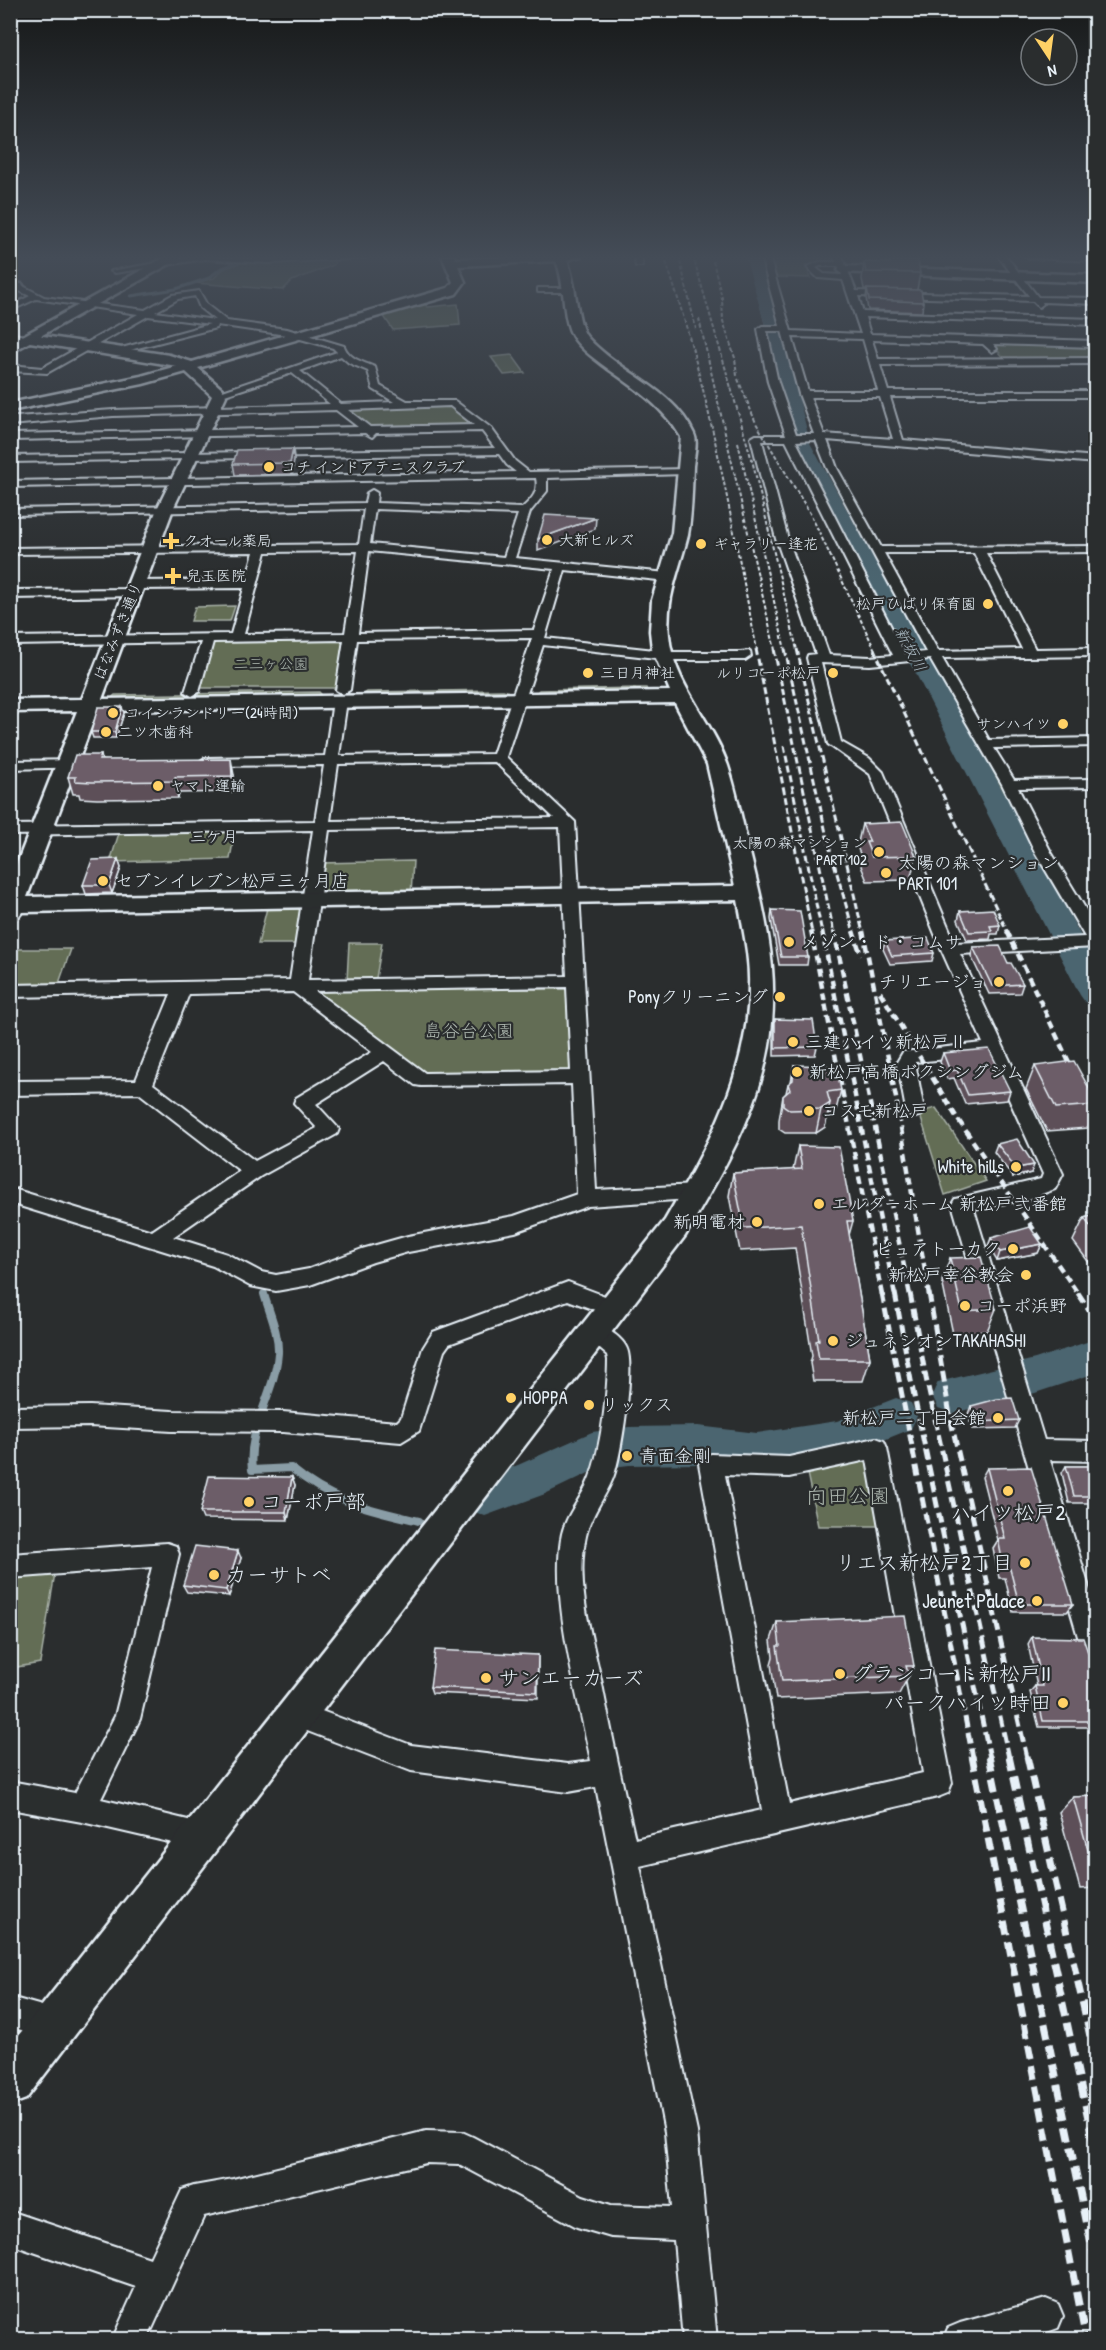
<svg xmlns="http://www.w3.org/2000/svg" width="1106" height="2350" font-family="'Patrick Hand','Klee One',sans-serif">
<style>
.green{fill:#636d54;stroke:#a6afa6;stroke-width:1.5}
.water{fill:#4c6570;stroke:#8a9da6;stroke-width:1.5}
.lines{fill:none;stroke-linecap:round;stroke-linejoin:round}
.stream-far1{stroke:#8a9da6;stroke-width:3}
.stream{stroke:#8a9da6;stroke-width:8}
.river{fill:#4c6570;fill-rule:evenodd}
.street-casing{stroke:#e8f1f8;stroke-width:4}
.secondary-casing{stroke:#e8f1f8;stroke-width:5}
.highway-casing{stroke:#e8f1f8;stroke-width:5}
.street{fill:#2a2d2e;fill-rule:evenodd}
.secondary{fill:#2a2d2e;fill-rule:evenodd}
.highway{fill:#2a2d2e;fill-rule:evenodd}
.rail-far4{stroke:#e8f1f8;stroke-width:2;stroke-dasharray:4 2;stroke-linecap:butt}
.rail-far3{stroke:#e8f1f8;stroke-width:3;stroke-dasharray:7 3;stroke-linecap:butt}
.rail-far2{stroke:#e8f1f8;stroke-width:4.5;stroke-dasharray:8 4.5;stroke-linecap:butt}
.rail-far1{stroke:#e8f1f8;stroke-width:5;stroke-dasharray:11 5;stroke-linecap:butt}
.rail{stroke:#e8f1f8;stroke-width:7;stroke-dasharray:14 7;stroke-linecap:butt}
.wall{fill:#5d5059;stroke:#e8f1f8;stroke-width:1.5}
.shaded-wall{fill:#4c4148;stroke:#e8f1f8;stroke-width:1.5}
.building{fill:#6c5d67;stroke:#e8f1f8;stroke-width:1.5}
.poi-dot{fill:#ffd166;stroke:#2a2d2e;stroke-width:2}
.labels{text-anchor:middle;stroke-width:4.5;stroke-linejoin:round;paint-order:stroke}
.far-poi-label{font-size:15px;fill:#e8f1f8;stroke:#2a2d2e;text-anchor:start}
.far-street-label{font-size:15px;fill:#e8f1f8;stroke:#2a2d2e}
.far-park-label{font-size:15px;fill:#acb6ae;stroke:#2a2d2e}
.far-water-label{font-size:16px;font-style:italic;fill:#aab9c2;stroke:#2a2d2e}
.far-neighbourhood-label{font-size:16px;fill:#e8f1f8;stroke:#2a2d2e}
.poi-label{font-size:18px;fill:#e8f1f8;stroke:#2a2d2e;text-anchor:start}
.park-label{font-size:18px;fill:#acb6ae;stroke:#2a2d2e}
.near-park-label{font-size:21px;fill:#acb6ae;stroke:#2a2d2e}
.near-poi-label{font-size:21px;fill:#e8f1f8;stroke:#2a2d2e;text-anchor:start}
</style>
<rect width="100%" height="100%" fill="#2a2d2e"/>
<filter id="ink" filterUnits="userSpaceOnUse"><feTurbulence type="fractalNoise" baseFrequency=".0167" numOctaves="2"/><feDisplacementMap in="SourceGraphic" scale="12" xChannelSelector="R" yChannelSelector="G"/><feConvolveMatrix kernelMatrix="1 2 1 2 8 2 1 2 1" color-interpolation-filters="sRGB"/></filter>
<g filter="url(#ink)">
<path class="green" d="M774 256H829L837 262 806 265 810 278 774 277 771 266 777 264Z
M336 258 334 265 292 281 283 290 195 283 214 278 223 269 243 262Z
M423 303 428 307 458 304 460 325 393 330 383 315Z
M992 344 1095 346V359H1005Z
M512 355 525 373 504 375 491 357Z
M449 403 475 425 372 428 349 411 353 408Z
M235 606 230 621H191L195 607Z
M343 641 336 688H199L213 642Z
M638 688H646L650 696 536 693 539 690Z
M503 690 507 691V695L360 696 367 692Z
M319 692 323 696 110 699 115 695Z
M990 763 1015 808 1004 809 980 764Z
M235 831 230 859 110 862 119 833Z
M413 861 411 895 314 897 320 863Z
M305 903 295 944H258L268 904Z
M349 943H382L376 978 347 980Z
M13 949H71L58 986H11L10 956Z
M311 989H571L575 1072 421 1073Z
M936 1108 986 1181 945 1195 919 1112Z
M865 1461 875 1467 885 1526H818L807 1473Z
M55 1573 40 1663 11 1668V1577Z"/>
<path class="water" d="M746 256H757L768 285 790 371 778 370C766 332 759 293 746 256Z"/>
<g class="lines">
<path class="stream-far1" d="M131 296 176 289 209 278 220 269 254 256"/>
<path class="stream" d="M264 1294C269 1312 279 1333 278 1353 275 1394 247 1428 252 1470L291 1468C332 1502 368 1509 419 1521"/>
<path class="river" d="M745 256H759L780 321 810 443 925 651 938 670 1096 964V1005L1085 1002 1080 995 914 670 901 651 792 443 764 321Z
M1096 1339V1373L1035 1393 953 1413 938 1408 932 1395 938 1382 1035 1359Z
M896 1398 911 1403 917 1416 911 1429 839 1458 757 1471 698 1464 629 1465 597 1469 545 1494 485 1516 470 1510 463 1496 470 1482 518 1465 592 1432 629 1427 698 1426 757 1433 837 1421Z"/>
<defs>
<path id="street" d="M195 256 269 259 368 256 364 258 269 263 205 259 115 273 111 271Z
M634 256H642V266H636Z
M761 256H769L791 331 861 334 843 280 818 278 807 267 819 262H836L834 256H842L856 291 1029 296 998 256H1006L1038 297 1096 298V304L1042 302 1043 304 1039 307 1033 301 858 296 863 312 1096 319V325L865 317 870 334 1096 341V347L993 344 997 349 992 352 983 344 872 340 878 359 1096 358V364L880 365 888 391H1096V397H890L903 440 1096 457V463L827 440 837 468 881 547 1096 546V552L986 553 1035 649 1096 648V656L942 658 989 740 1096 738V746L994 748 1014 780 1096 779V787L1018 788 1051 852 1096 926V947L960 954 1063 1174 1055 1189 1028 1199 974 1209 1044 1440 1096 1441V1461L1050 1460 1096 1610V1666L1087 1663 1083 1654 952 1204 955 1199 1041 1179 1043 1174 989 1055 915 1062 924 1110 922 1115 915 1117 908 1115 906 1110 897 1062 903 1052 983 1043 941 949 870 774 828 744 807 658 808 655 816 654 776 539 751 438 756 435H786L768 382 758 329 762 326H780ZM820 266H838L842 275 824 274 816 268ZM767 331H782L799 394 814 434H796L778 382ZM792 337 863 339 878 391H808ZM810 397H880L893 439 824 434ZM816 440 827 468 926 652 905 654 796 441ZM762 441H786L893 655 870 657 829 655 788 539ZM884 553H974L1022 649 938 651ZM930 659 1002 784 1035 852 1085 937 955 943 883 772 869 758 841 742 821 663 870 665Z
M1025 256 1096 257V261L1029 258Z
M15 285H21L44 297 145 310 172 295 199 291 207 305 227 321 287 329 344 346C349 359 363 362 375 367L380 386 407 401H455L491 428 515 461 529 472 689 469V473L685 474 547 478V491L530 512 515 558 667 573 673 577 667 581 565 570 545 638 673 652H740L750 651 751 656 745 660H673L543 645 506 757 575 822 596 1190 697 1185 704 1188 707 1193 704 1198 588 1206 515 1232 408 1252 373 1262 310 1285 276 1291 250 1286 213 1266 10 1203V1188L152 1231 240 1171 139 1093 10 1095V1081L136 1080 171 994 10 997V985L290 980 313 830 10 835V825L315 821 324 765 205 766 198 762 205 758 325 756 333 701 340 697 347 701 339 756 493 754 532 638 357 640 350 690 343 694 336 690 344 640 213 642 199 692 192 696 185 692 201 642 10 645V637L231 634 244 588 136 589 130 585 136 581 246 580 254 552 10 554V548L359 544 364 509 10 515V509L365 503 367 493 372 490 377 493 376 503 522 508C532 499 539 492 536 478L10 487V481L516 472 507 465 499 454 10 462V456L495 448 482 431 376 433 372 437 365 433 10 440V434L358 427 336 410 113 416 10 425V419L16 417 113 410 330 404 292 373 222 396 214 394 337 352 333 348 286 335 217 325 216 328 118 353V349L210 324 148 316 47 373 10 371V365L42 368 138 314 36 299 10 311V306L30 296 15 289ZM195 296 200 308 215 320 155 312 178 299ZM341 356 349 363 368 371 373 389 394 402 341 404 300 371ZM450 406 474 425 370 427 348 410ZM375 509 518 514 504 557 370 544ZM358 551 345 633 244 634 266 552ZM369 551 554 569 534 630 358 633ZM495 762 554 818 330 821 338 764ZM560 827 567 976 308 980 329 830ZM567 987 571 1071 425 1073 315 991ZM293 992 372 1052 296 1098 294 1103 317 1128 255 1161 153 1084 189 994ZM384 1061 415 1085 421 1086 572 1084 577 1194 514 1216 408 1236 362 1249 309 1269 276 1275 261 1272 227 1254 173 1237 261 1176 337 1134 339 1129 316 1104Z
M541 288H571L575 290 571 292H538V288Z
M10 333 34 338 30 341 10 339Z
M133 589 137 590V596L10 598V590Z
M82 760 87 761 89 764 87 767 10 769V761Z
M568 1282 621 1302 625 1308 621 1314 614 1317 568 1300 449 1344 444 1351 419 1431 401 1442 283 1432 172 1431 90 1426 10 1427V1407L90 1406 172 1411 283 1412 397 1422 401 1418 423 1348 433 1332Z
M596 1324C607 1328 623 1338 627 1349 635 1368 621 1457 613 1478 605 1498 590 1516 586 1536 575 1583 592 1637 602 1684 612 1736 623 1787 635 1839L762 1810 699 1464 703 1457 711 1454 789 1457 876 1438 884 1441 887 1448 952 1783 948 1793 938 1797 640 1866 697 2132 717 2340H683L674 2240 611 2237 577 2227 459 2164 426 2163 204 2216 147 2340H112L136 2287 10 2244V2211L150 2258 182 2190 194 2186 233 2179 426 2131 462 2132 473 2137 583 2196 611 2205 672 2207 665 2132 596 1787 568 1792 411 1771 289 1724 285 1715 289 1706 298 1702 411 1745 568 1764 591 1761C578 1697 551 1602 561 1539 564 1516 582 1499 590 1477 601 1448 608 1391 608 1360L607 1355 588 1339 585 1333 588 1327ZM867 1460 923 1773 789 1804 725 1475 789 1477Z
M167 1543 176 1546 179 1554 140 1719 101 1799 213 1826 217 1836 213 1846 203 1850 82 1822 10 1809V1781L75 1793 115 1716 152 1567 10 1578V1554Z
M10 1997 67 2013 71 2024 67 2035 56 2039 10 2027Z
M1046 2299 1058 2304 1063 2316 1058 2328C1021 2343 983 2340 943 2340L948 2328 960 2323Z"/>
<path id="secondary" d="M442 256H454L455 259 581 256 567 260C576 280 576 323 587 337 619 373 673 388 694 434 698 442 694 456 693 466 692 488 692 513 688 535 680 568 665 600 669 635 673 684 713 721 728 766 737 793 742 822 749 849 770 933 786 1001 759 1087 742 1140 713 1188 685 1236L26 2099 10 2105V2046L665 1220C707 1148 749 1073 749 986 750 957 743 929 738 900L22 912 18 917 10 919V881L77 711 10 712V700L82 699 157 509 212 396 186 372 143 384 10 411V403L141 376 177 366 30 342 24 338 30 334 169 355 192 362 448 288 453 282ZM556 261C566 283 561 317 573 337 582 351 598 361 611 371 638 390 664 408 681 437L672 533 652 600 650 631 652 649 670 691 102 699 173 509 226 396 222 389 198 368 456 294 465 282 458 266ZM675 703 707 764 735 886 27 897 97 711Z
M844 266 1096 275V283L840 272 838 270Z
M10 283 22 284 24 287 22 290 10 291Z"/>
<path id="highway" d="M167 256H184L10 353V343Z"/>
</defs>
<use href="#street" class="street-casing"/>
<use href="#secondary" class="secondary-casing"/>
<use href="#highway" class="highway-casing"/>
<use href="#street" class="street"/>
<use href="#secondary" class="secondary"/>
<use href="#highway" class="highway"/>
<path class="rail-far4" d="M679 256 696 329
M693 256 753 464 797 650
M713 261 722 298 723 321 735 358 737 376
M666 262C709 388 731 519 757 650
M699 319 775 650
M738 379 756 423 811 515 875 650
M738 442 785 650"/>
<path class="rail-far3" d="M756 649 812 933
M774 649 834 933
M785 649 828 842 854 933
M797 649 863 933
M874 649 1008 933
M784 746 822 933"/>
<path class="rail-far2" d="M811 931 882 1295
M822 931 895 1295
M834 931 910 1295
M853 931 861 955
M863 931 896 1098 929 1295
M1007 931 1076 1077
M880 992 957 1118 1079 1295"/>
<path class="rail-far1" d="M882 1293 973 1758
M895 1293 912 1386 990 1758
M910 1293 926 1378 1009 1758
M929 1293 951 1421 1027 1758
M1078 1293 1096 1320"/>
<path class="rail" d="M972 1756 1086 2340
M989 1756 1096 2268
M1009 1756 1096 2155
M1027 1756 1096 2063"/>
</g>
<path class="wall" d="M890 259 920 273 917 290 923 302 922 312 868 310 866 298 867 289H864L862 279 864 262 889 263Z
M293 449 294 460 292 474 235 475 233 464Z
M124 713 116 738H93L91 732Z
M101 755 102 760 234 775 235 792 179 793 178 798 97 799 80 798 79 794H73L68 777Z
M862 824 916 856 910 880 867 881 861 866 863 860 857 847Z
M118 859 121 868 112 893 86 894 83 885Z
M772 910 808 957 807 965H779L771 919Z
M960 911 1000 925 998 934H991L990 939 967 940 958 920Z
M885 941 934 953 932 961 890 964 883 949Z
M973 947 1008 963 1023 984 1020 993 989 994 971 956Z
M775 1019 817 1047 815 1055 774 1056V1028Z
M943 1053 1010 1091 1007 1100 965 1104 954 1078 947 1079 940 1062Z
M794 1065 841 1090 835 1114 828 1115 825 1127 816 1133H785L779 1129V1120L783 1096 786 1093 788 1084 791 1082Z
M1035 1066 1095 1099V1112L1088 1128 1047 1131 1026 1089Z
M997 1144 1031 1173 1013 1177 994 1152Z
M798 1146 853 1221 849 1235 870 1359 863 1381H813L810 1363 812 1356 795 1248 740 1251 729 1196 733 1173 793 1170Z
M1095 1215V1262L1090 1264 1073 1241 1084 1218Z
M991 1238 1042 1244 1038 1253 997 1261 988 1246Z
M950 1258 996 1309 987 1331 953 1334 942 1281Z
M971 1406 1019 1420 1015 1428 972 1429 968 1414Z
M1066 1466H1095V1503H1069L1062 1473Z
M987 1468 1073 1604 1067 1612H1013L1005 1578H999L993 1548 998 1540 982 1477Z
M292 1477 295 1485 288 1520 203 1519 200 1512Z
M241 1558 229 1596 187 1592 183 1585Z
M777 1622 914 1666 899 1694 776 1699 771 1664 773 1657 771 1640Z
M1032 1637 1090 1658 1095 1664V1680L1094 1682 1095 1687V1727H1039L1030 1692 1035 1686H1037L1028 1644Z
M538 1655V1698L432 1693 430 1687Z
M1095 1796V1888L1080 1889 1059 1812 1073 1797Z"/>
<path class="shaded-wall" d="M293 449 294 460 292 474 290 463Z
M596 518 595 529 538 551V539Z
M122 707 124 713 116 738 115 732Z
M231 759 234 775 235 792 232 776Z
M175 777 179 793 178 798 174 781Z
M118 859 121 868 112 893 109 885Z
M830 1103 825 1127 816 1133 821 1109Z
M1034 1165 1031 1173 1013 1177 1016 1168Z
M1042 1244 1038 1253 997 1261 1000 1252Z
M1095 1252V1262L1090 1264Z
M292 1477 295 1485 288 1520 286 1512Z
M238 1551 241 1558 229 1596 226 1590Z"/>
<path class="building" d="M890 259 918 260 920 273 866 272 864 262 890 263Z
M867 289 921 290 923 302 869 300Z
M293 449 290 463 233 464 237 450Z
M545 515 596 518 538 539Z
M98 707H122L115 732H91Z
M75 755H101L99 760 231 759 232 776 175 777 174 781 92 782 75 781 76 777H68Z
M902 822 916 856 872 857 866 842H870L862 824Z
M118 859 109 885H83L92 860Z
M993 909 1000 925 990 926 992 931 969 932 960 911Z
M772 910 800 911 808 957H781Z
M928 938 934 953 892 956 885 941Z
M1000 946 1008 963H1011L1023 984 992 986 973 947Z
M775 1019 813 1020 817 1047 775 1048Z
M989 1049 1010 1091 968 1095 957 1070 950 1071 943 1053Z
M1074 1061 1095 1099V1105L1056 1108 1035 1066Z
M794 1065 836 1066 841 1090 827 1092 830 1103 821 1109 790 1110 783 1105V1096L790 1090 788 1084 793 1080Z
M1017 1139 1034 1165 1016 1168 997 1144Z
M798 1146 839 1147 853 1221H847L870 1359H819L816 1341 819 1340 801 1225 744 1228 733 1173 802 1169Z
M1095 1215V1233L1084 1218Z
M1030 1227 1042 1244 1000 1252 991 1238Z
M981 1257 996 1309 962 1311 950 1258Z
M1012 1398 1019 1420 975 1422 971 1406 997 1399Z
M1066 1466H1095V1496H1074Z
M1031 1467 1073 1604H1019L1010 1569H1004L998 1539H1005L987 1468Z
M209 1476 292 1477 286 1512H200Z
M195 1546 238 1551 226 1590 183 1585Z
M905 1616 914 1666H906L909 1676 782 1681 777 1646H780L777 1622Z
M1032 1637 1083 1638 1090 1658 1094 1660 1095 1664V1676H1093L1095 1687V1721H1043L1035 1686H1043Z
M435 1650 538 1655 537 1692 430 1687Z
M1095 1796V1875L1073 1797Z"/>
</g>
<linearGradient id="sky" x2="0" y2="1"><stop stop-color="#171919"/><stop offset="0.44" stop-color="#444c57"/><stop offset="1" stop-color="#444c57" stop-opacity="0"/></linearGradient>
<rect width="1106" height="585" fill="url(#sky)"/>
<g class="poi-dot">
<circle cx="269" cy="467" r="6"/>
<circle cx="547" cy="540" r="6"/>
<path d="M168 532h6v6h6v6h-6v6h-6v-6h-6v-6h6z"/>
<circle cx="701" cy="544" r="6"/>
<path d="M170 567h6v6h6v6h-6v6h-6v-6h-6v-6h6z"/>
<circle cx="988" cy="604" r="6"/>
<circle cx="588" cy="673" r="6"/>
<circle cx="833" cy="673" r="6"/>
<circle cx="113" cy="713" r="6"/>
<circle cx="1063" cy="724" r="6"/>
<circle cx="106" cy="732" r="6"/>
<circle cx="158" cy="786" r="6"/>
<circle cx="879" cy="852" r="6"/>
<circle cx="886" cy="873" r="6"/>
<circle cx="103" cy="881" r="6"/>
<circle cx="789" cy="942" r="6"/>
<circle cx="999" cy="982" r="6"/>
<circle cx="780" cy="997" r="6"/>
<circle cx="793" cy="1042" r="6"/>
<circle cx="797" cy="1072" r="6"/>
<circle cx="809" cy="1111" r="6"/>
<circle cx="1016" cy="1167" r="6"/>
<circle cx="819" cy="1204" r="6"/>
<circle cx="757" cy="1222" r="6"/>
<circle cx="1013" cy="1249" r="6"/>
<circle cx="1026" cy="1275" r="6"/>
<circle cx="965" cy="1306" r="6"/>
<circle cx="833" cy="1341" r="6"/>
<circle cx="511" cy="1398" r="6"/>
<circle cx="589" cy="1405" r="6"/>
<circle cx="998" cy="1418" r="6"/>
<circle cx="627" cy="1456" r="6"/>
<circle cx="1008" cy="1491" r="6"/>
<circle cx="249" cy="1502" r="6"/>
<circle cx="1025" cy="1563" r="6"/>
<circle cx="214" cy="1575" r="6"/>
<circle cx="1037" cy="1601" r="6"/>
<circle cx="840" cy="1674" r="6"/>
<circle cx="486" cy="1678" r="6"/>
<circle cx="1063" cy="1703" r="6"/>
</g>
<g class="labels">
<g class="far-poi-label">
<text x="281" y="472">コチ インドアテニスクラブ</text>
<text x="559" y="545">大新ヒルズ</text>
<text x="183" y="546">クオール薬局</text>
<text x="713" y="549">ギャラリー逢花</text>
<text x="186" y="581">兒玉医院</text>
<text x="976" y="609" text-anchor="end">松戸ひばり保育園</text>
<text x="600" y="678">三日月神社</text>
<text x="821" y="678" text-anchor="end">ルリコーポ松戸</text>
<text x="125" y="718">コインランドリー(24時間)</text>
<text x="1051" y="729" text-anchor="end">サンハイツ</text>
<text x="118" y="737">二ツ木歯科</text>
<text x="170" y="791">ヤマト運輸</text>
<text x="867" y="848" text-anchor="end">太陽の森マンション<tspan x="867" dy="17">PART 102</tspan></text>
</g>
<g class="far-street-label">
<text transform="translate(118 631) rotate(-68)" y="5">はなみずき通り</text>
</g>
<g class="far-park-label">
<text x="271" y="669">二三ヶ公園</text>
</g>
<g class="far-water-label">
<text transform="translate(911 649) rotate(62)" y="6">新坂川</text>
</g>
<g class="far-neighbourhood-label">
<text x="214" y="842">三ケ月</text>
</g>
<g class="poi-label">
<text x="898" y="869">太陽の森マンション<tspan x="898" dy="21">PART 101</tspan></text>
<text x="115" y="887">セブンイレブン松戸三ヶ月店</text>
<text x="801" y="948">メゾン・ド・コムサ</text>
<text x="987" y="988" text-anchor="end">チリエージョ</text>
<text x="768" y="1003" text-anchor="end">Ponyクリーニング</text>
<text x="805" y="1048">三建ハイツ新松戸Ⅱ</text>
<text x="809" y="1078">新松戸高橋ボクシングジム</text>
<text x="821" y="1117">コスモ新松戸</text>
<text x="1004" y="1173" text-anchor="end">White hills</text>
<text x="831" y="1210">エルダーホーム 新松戸弐番館</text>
<text x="745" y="1228" text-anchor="end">新明電材</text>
<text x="1001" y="1255" text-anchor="end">ピュアトーカク</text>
<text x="1014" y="1281" text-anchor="end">新松戸幸谷教会</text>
<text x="977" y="1312">コーポ浜野</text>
<text x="845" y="1347">ジュネシオンTAKAHASHI</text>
<text x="523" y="1404">HOPPA</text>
<text x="601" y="1411">リックス</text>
<text x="986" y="1424" text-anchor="end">新松戸二丁目会館</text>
<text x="639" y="1462">青面金剛</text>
</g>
<g class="park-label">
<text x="469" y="1037">島谷台公園</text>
</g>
<g class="near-park-label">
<text x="848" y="1503">向田公園</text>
</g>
<g class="near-poi-label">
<text x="261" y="1509">コーポ戸部</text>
<text x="1008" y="1520" text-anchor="middle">ハイツ松戸2</text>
<text x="1013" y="1570" text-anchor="end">リエス新松戸2丁目</text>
<text x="226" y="1582">カーサトベ</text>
<text x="1025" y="1608" text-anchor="end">Jeunet Palace</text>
<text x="852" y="1681">グランコート新松戸II</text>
<text x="498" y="1685">サンエーカーズ</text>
<text x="1051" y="1710" text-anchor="end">パークハイツ時田</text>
</g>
</g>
<rect width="1106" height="2350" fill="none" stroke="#2a2d2e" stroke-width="36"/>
<rect x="18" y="18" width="1070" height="2314" fill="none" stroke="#e8f1f8" stroke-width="2" filter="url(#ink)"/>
<g transform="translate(1049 57) rotate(167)"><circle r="28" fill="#2a2d2e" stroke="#767b7f" stroke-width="1.5"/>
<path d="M0-4.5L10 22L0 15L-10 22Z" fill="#ffd166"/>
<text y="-9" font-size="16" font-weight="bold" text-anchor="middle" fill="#e8f1f8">N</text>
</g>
</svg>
